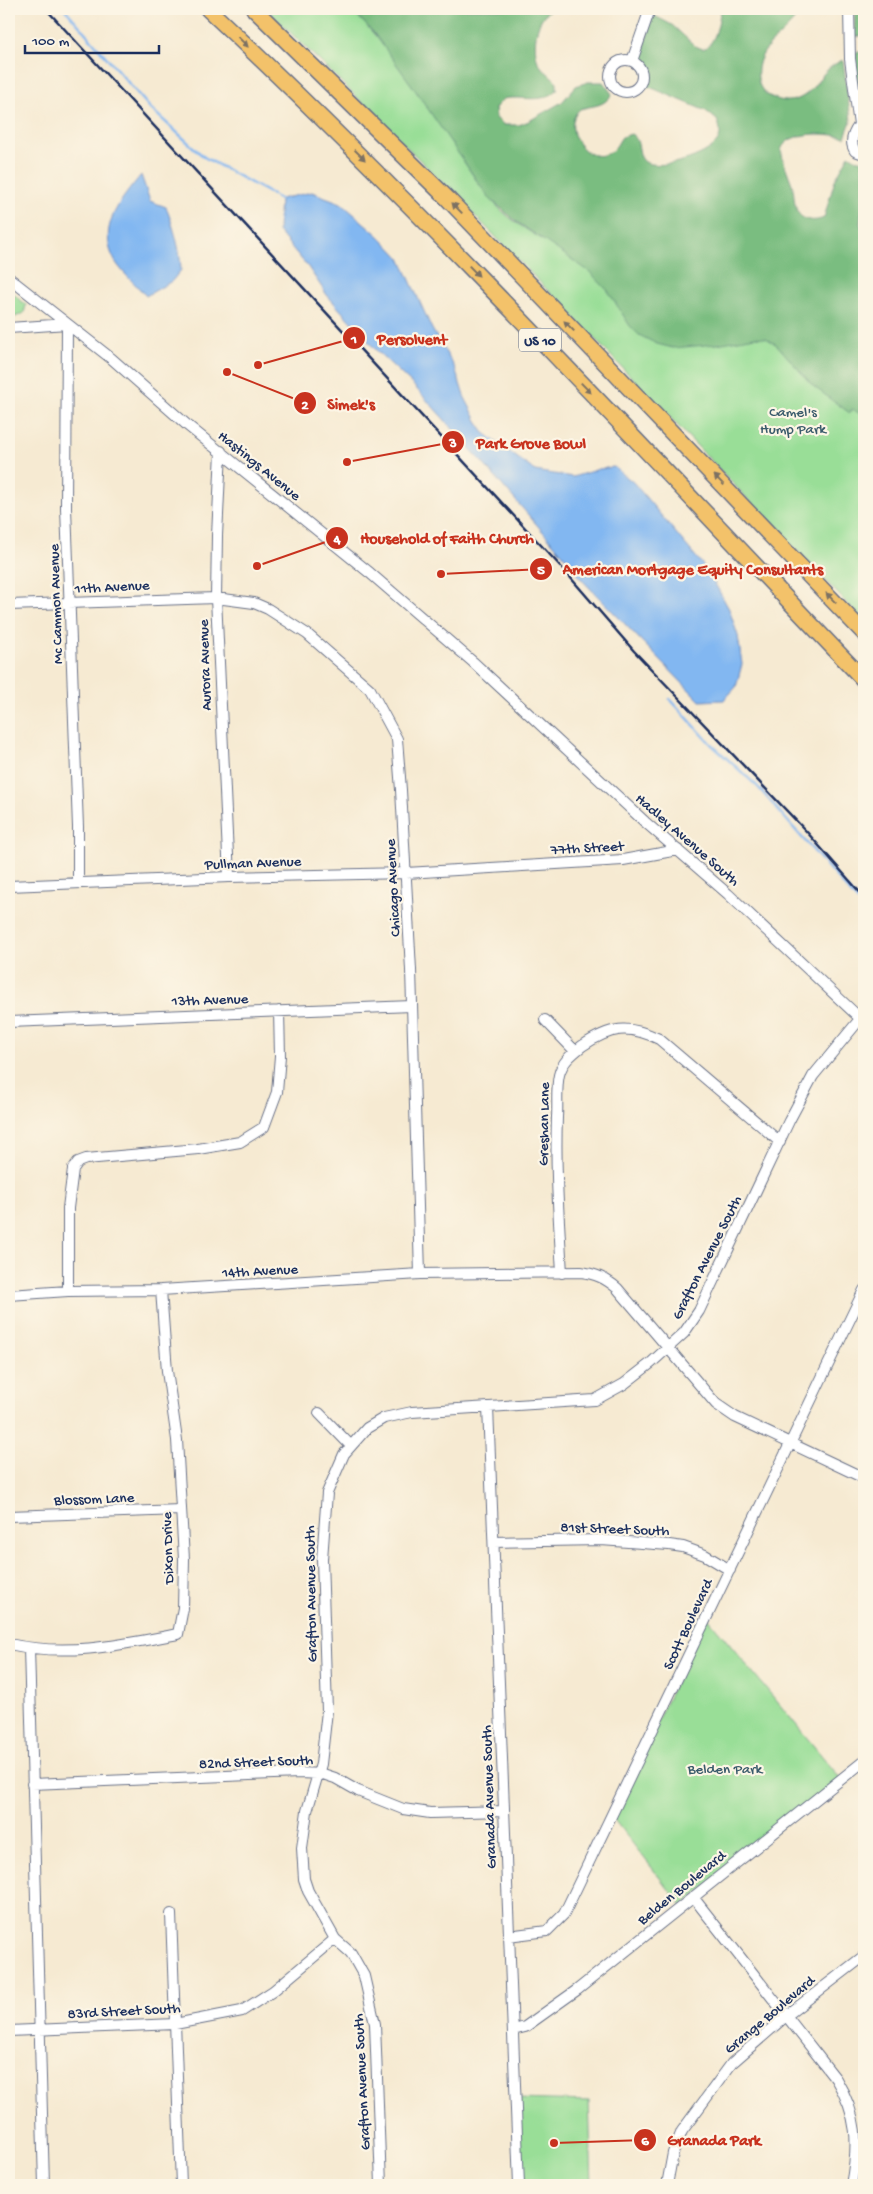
<svg xmlns="http://www.w3.org/2000/svg" width="873" height="2194" font-family="'Gochi Hand',sans-serif">
<style>
.green{fill:#99de97;stroke:#5a867a}
.forest{fill:#7abd80;stroke:#4a766f}
.water{fill:#82b7f1;stroke:#4e73a8}
.lines{fill:none;stroke-linecap:round;stroke-linejoin:round}
.stream{stroke:#82b7f1;stroke-width:2.5}
.minor-casing{stroke:#687087;stroke-width:12}
.highway-casing{stroke:#687087;stroke-width:18}
.minor{stroke:#fff;stroke-width:10}
.highway{stroke:#f3c26a;stroke-width:15}
.rail{stroke:#1b2f5e;stroke-width:2.5}
.oneway{fill:#7c7163}
.labels{text-anchor:middle;stroke-width:4.5;stroke-linejoin:round;paint-order:stroke}
.shield{fill:#fcf5e5;stroke:#5e6a86;stroke-width:1}
.shield-label{font-size:14px;font-weight:bold;fill:#1b2f5e}
.park-label{font-size:15px;fill:#3a5b6c;stroke:#fcf5e5}
.street-label{font-size:15px;fill:#1b2f5e;stroke:#fcf5e5}
.leader{fill:none;stroke:#c8321e;stroke-width:2}
.callout-dot{fill:#c8321e;stroke:#fcf5e5;stroke-width:2}
.mark-label{font-size:15px;text-anchor:middle;font-weight:bold;fill:#fff}
.callout-label{font-size:16px;text-anchor:middle;font-weight:bold;fill:#c8321e;stroke:#fcf5e5;stroke-width:4.5;stroke-linejoin:round;paint-order:stroke}
</style>
<rect width="100%" height="100%" fill="#fcf5e5"/>
<filter id="ink" filterUnits="userSpaceOnUse"><feTurbulence type="fractalNoise" baseFrequency=".02" numOctaves="2"/><feDisplacementMap in="SourceGraphic" scale="10" xChannelSelector="R" yChannelSelector="G"/><feConvolveMatrix kernelMatrix="1 2 1 2 8 2 1 2 1" color-interpolation-filters="sRGB"/></filter>
<filter id="wash" filterUnits="userSpaceOnUse"><feTurbulence type="fractalNoise" baseFrequency=".0096" numOctaves="4" result="noise"/><feDisplacementMap in="SourceGraphic" scale="20" xChannelSelector="R" yChannelSelector="G"/><feGaussianBlur stdDeviation="1.12" result="paint"/><feColorMatrix in="noise" values="0 0 0 0 0 0 0 0 0 0 0 0 0 0 0 0 0 1.4 0 .05"/><feComposite in="paint" operator="in"/></filter>
<g filter="url(#wash)">
<rect width="100%" height="100%" fill="#f6ead2"/>
<path class="green" d="M266 9H351C389 47 420 95 450 140 465 162 478 186 496 205 513 223 535 235 556 247L609 188 864 386V621C667 415 472 206 266 9Z
M9 290 26 305 24 313 15 317H9Z
M707 1617 841 1779 682 1906 611 1816Z
M516 2099 589 2101 592 2185H519Z"/>
<path class="forest" d="M351 9H552C536 16 532 46 538 62 542 70 551 75 557 82V90C543 105 520 95 503 99L495 108 496 118 504 125H519L529 121 562 102 576 86 588 82H603L612 94C604 107 594 105 580 109 559 127 587 168 610 152 616 149 618 142 622 137L631 134C643 140 635 158 647 163 665 169 705 157 717 142 722 136 720 126 717 120L706 111 645 85 647 74 641 56 653 15 672 25 695 46 703 49C717 43 718 22 721 9H801C789 36 754 44 758 79 759 88 765 95 774 98 783 102 792 102 800 98 817 90 819 70 843 60L851 121 845 137C828 133 788 130 781 150 783 162 788 173 792 184 796 197 791 216 809 220 814 221 819 220 824 218L835 180 849 155 855 159 863 161 864 187 860 224 864 231V416L852 409 850 413 847 411 813 386 777 345 766 338 755 337 717 344 673 348 657 344 639 335 630 326 608 291 590 272 517 222 488 197 413 87 373 32Z
M855 9H864V37L854 36Z
M855 52H864V116L857 81Z"/>
<path class="water" d="M141 175 150 201 166 207C174 228 180 248 181 270L172 281 146 296C137 285 123 274 115 261 96 227 121 200 141 175Z
M312 192 341 203 379 236 400 258 432 329 455 368 464 396 483 432 535 471 573 477 599 469 614 467 633 482 691 551 708 571 729 609 738 636 742 664 736 687 724 700 700 701 579 577 565 557 461 438 414 386 376 350 327 295 308 267 278 231 280 199Z"/>
<g class="lines">
<path class="stream" d="M65 9 150 108 204 157 280 199
M670 699 711 744 757 786 860 904"/>
</g>
</g>
<g filter="url(#ink)">
<g class="lines">
<defs>
<path id="minor" d="M849 9 850 59 859 125C853 133 849 142 855 151L864 154
M610 76a16 16 0 1 1 32 0a16 16 0 1 1-32 0Z
M632 61 650 9
M9 278 112 359 187 425 370 573 473 662 645 822 728 894 864 1022
M9 328 67 324 66 508 78 827V883
M221 451 217 536 216 598 229 877
M9 605 216 598 254 603 268 609 307 634 370 689 397 739 401 790 411 970 420 1274
M9 886 229 877 406 873 623 860 678 850
M545 1020 575 1051
M9 1022 412 1006
M562 1273C559 1221 555 1169 557 1117 558 1104 556 1088 559 1075 562 1062 572 1054 582 1046 610 1027 628 1024 659 1039L780 1142
M68 1291V1208L73 1169 78 1162 86 1159 198 1149 240 1142 264 1127 277 1092 280 1056 279 1011
M9 1295 68 1291 161 1290 420 1274 581 1272C596 1274 605 1278 617 1288L716 1404 735 1417 864 1478
M488 1407 519 2185
M319 1413 351 1446
M9 1516 181 1510
M494 1542 601 1540 669 1545 683 1547 705 1555 730 1570
M9 1644C67 1657 121 1645 178 1634L183 1608 184 1559 177 1440 167 1371 161 1290
M29 1648 44 2185
M32 1784 299 1773 323 1774 335 1778 358 1791 403 1809 430 1813 504 1811
M693 1897 836 2079C858 2116 859 2143 851 2185
M171 1914 181 2185
M508 1936 547 1931 564 1914 864 1290
M513 2030 525 2027 577 1990 864 1761
M9 2031 175 2024 242 2011 273 1991 335 1939
M381 2185 375 2024 364 1976 351 1953 335 1939 308 1891 304 1879 302 1848 307 1811 321 1764 327 1711 322 1559 327 1493 344 1454 367 1428 384 1418 412 1412 595 1400 624 1384 651 1363 684 1333 699 1311 789 1121 813 1076 860 1019
M667 2185 673 2153 682 2131 732 2063 786 2016 864 1956"/>
<path id="highway" d="M208 9C436 223 648 454 864 680
M254 9 448 199 864 633"/>
</defs>
<use href="#minor" class="minor-casing"/>
<use href="#highway" class="highway-casing"/>
<use href="#minor" class="minor"/>
<use href="#highway" class="highway"/>
<path class="rail" d="M46 9 563 569 634 651 806 831 864 897"/>
</g>
<defs><path id="oneway-solid" d="M-6-.8H1V-3.2L6.5 0L1 3.2V.8H-6Z" transform="scale(1.25)"/></defs>
<g class="oneway">
<use href="#oneway-solid" transform="translate(243 42) rotate(44)"/>
<use href="#oneway-solid" transform="translate(360 155) rotate(45)"/>
<use href="#oneway-solid" transform="translate(457 208) rotate(-134)"/>
<use href="#oneway-solid" transform="translate(474 271) rotate(46)"/>
<use href="#oneway-solid" transform="translate(569 326) rotate(-134)"/>
<use href="#oneway-solid" transform="translate(586 388) rotate(46)"/>
<use href="#oneway-solid" transform="translate(719 480) rotate(-134)"/>
<use href="#oneway-solid" transform="translate(831 598) rotate(-134)"/>
</g>
</g>
<g class="labels">
<rect class="shield" x="519" y="328.5" width="42" height="23" rx="4"/>
<g class="shield-label">
<text x="540" y="345">US 10</text>
</g>
<g class="park-label">
<text x="793" y="416">Camel's<tspan x="793" dy="17">Hump Park</tspan></text>
<text x="725" y="1773">Belden Park</text>
</g>
<g class="street-label">
<text transform="translate(260 465) rotate(39)" y="5">Hastings Avenue</text>
<text transform="translate(112 586) rotate(-3)" y="5">11th Avenue</text>
<text transform="translate(55 604) rotate(-92)" y="5">Mc Cammon Avenue</text>
<text transform="translate(204 665) rotate(-92)" y="5">Aurora Avenue</text>
<text transform="translate(688 839) rotate(41)" y="5">Hadley Avenue South</text>
<text transform="translate(587 847) rotate(-3)" y="5">77th Street</text>
<text transform="translate(253 862) rotate(-2)" y="5">Pullman Avenue</text>
<text transform="translate(392 888) rotate(-93)" y="5">Chicago Avenue</text>
<text transform="translate(210 999) rotate(-2)" y="5">13th Avenue</text>
<text transform="translate(543 1124) rotate(-89)" y="5">Greshan Lane</text>
<text transform="translate(706 1257) rotate(-63)" y="5">Grafton Avenue South</text>
<text transform="translate(260 1270) rotate(-3)" y="5">14th Avenue</text>
<text transform="translate(94 1498) rotate(-2)" y="5">Blossom Lane</text>
<text transform="translate(615 1528) rotate(2)" y="5">81st Street South</text>
<text transform="translate(167 1548) rotate(-92)" y="5">Dixon Drive</text>
<text transform="translate(310 1594) rotate(-91)" y="5">Grafton Avenue South</text>
<text transform="translate(687 1624) rotate(-65)" y="5">Scott Boulevard</text>
<text transform="translate(256 1761) rotate(-2)" y="5">82nd Street South</text>
<text transform="translate(488 1797) rotate(-92)" y="5">Granada Avenue South</text>
<text transform="translate(681 1887) rotate(-39)" y="5">Belden Boulevard</text>
<text transform="translate(124 2010) rotate(-3)" y="5">83rd Street South</text>
<text transform="translate(769 2014) rotate(-40)" y="5">Grange Boulevard</text>
<text transform="translate(361 2082) rotate(-93)" y="5">Grafton Avenue South</text>
</g>
</g>
<path class="leader" d="M258 365L354 338M227 372L305 403M347 462L453 442M257 566L337 538M441 574L541 569M554 2143L645 2140"/>
<g class="callout-dot">
<circle cx="258" cy="365" r="5"/>
<circle cx="227" cy="372" r="5"/>
<circle cx="347" cy="462" r="5"/>
<circle cx="257" cy="566" r="5"/>
<circle cx="441" cy="574" r="5"/>
<circle cx="554" cy="2143" r="5"/>
<circle cx="354" cy="338" r="12"/>
<circle cx="305" cy="403" r="12"/>
<circle cx="453" cy="442" r="12"/>
<circle cx="337" cy="538" r="12"/>
<circle cx="541" cy="569" r="12"/>
<circle cx="645" cy="2140" r="12"/>
</g>
<g class="mark-label">
<text x="354" y="343">1</text>
<text x="305" y="409">2</text>
<text x="453" y="447">3</text>
<text x="337" y="543">4</text>
<text x="541" y="574">5</text>
<text x="645" y="2145">6</text>
</g>
<g class="callout-label">
<text x="412" y="344">Persolvent</text>
<text x="351" y="409">Simek's</text>
<text x="531" y="448">Park Grove Bowl</text>
<text x="447" y="543">Household of Faith Church</text>
<text x="693" y="574">American Mortgage Equity Consultants</text>
<text x="714" y="2145">Granada Park</text>
</g>
<rect width="873" height="2194" fill="none" stroke="#fcf5e5" stroke-width="30"/>
<path d="M25 45v8h134v-8" fill="none" stroke="#1b2f5e" stroke-width="2.5"/>
<text x="32" y="45" font-size="15" fill="#1b2f5e" stroke="#fcf5e5" stroke-width="4" paint-order="stroke">100 m</text>
</svg>
